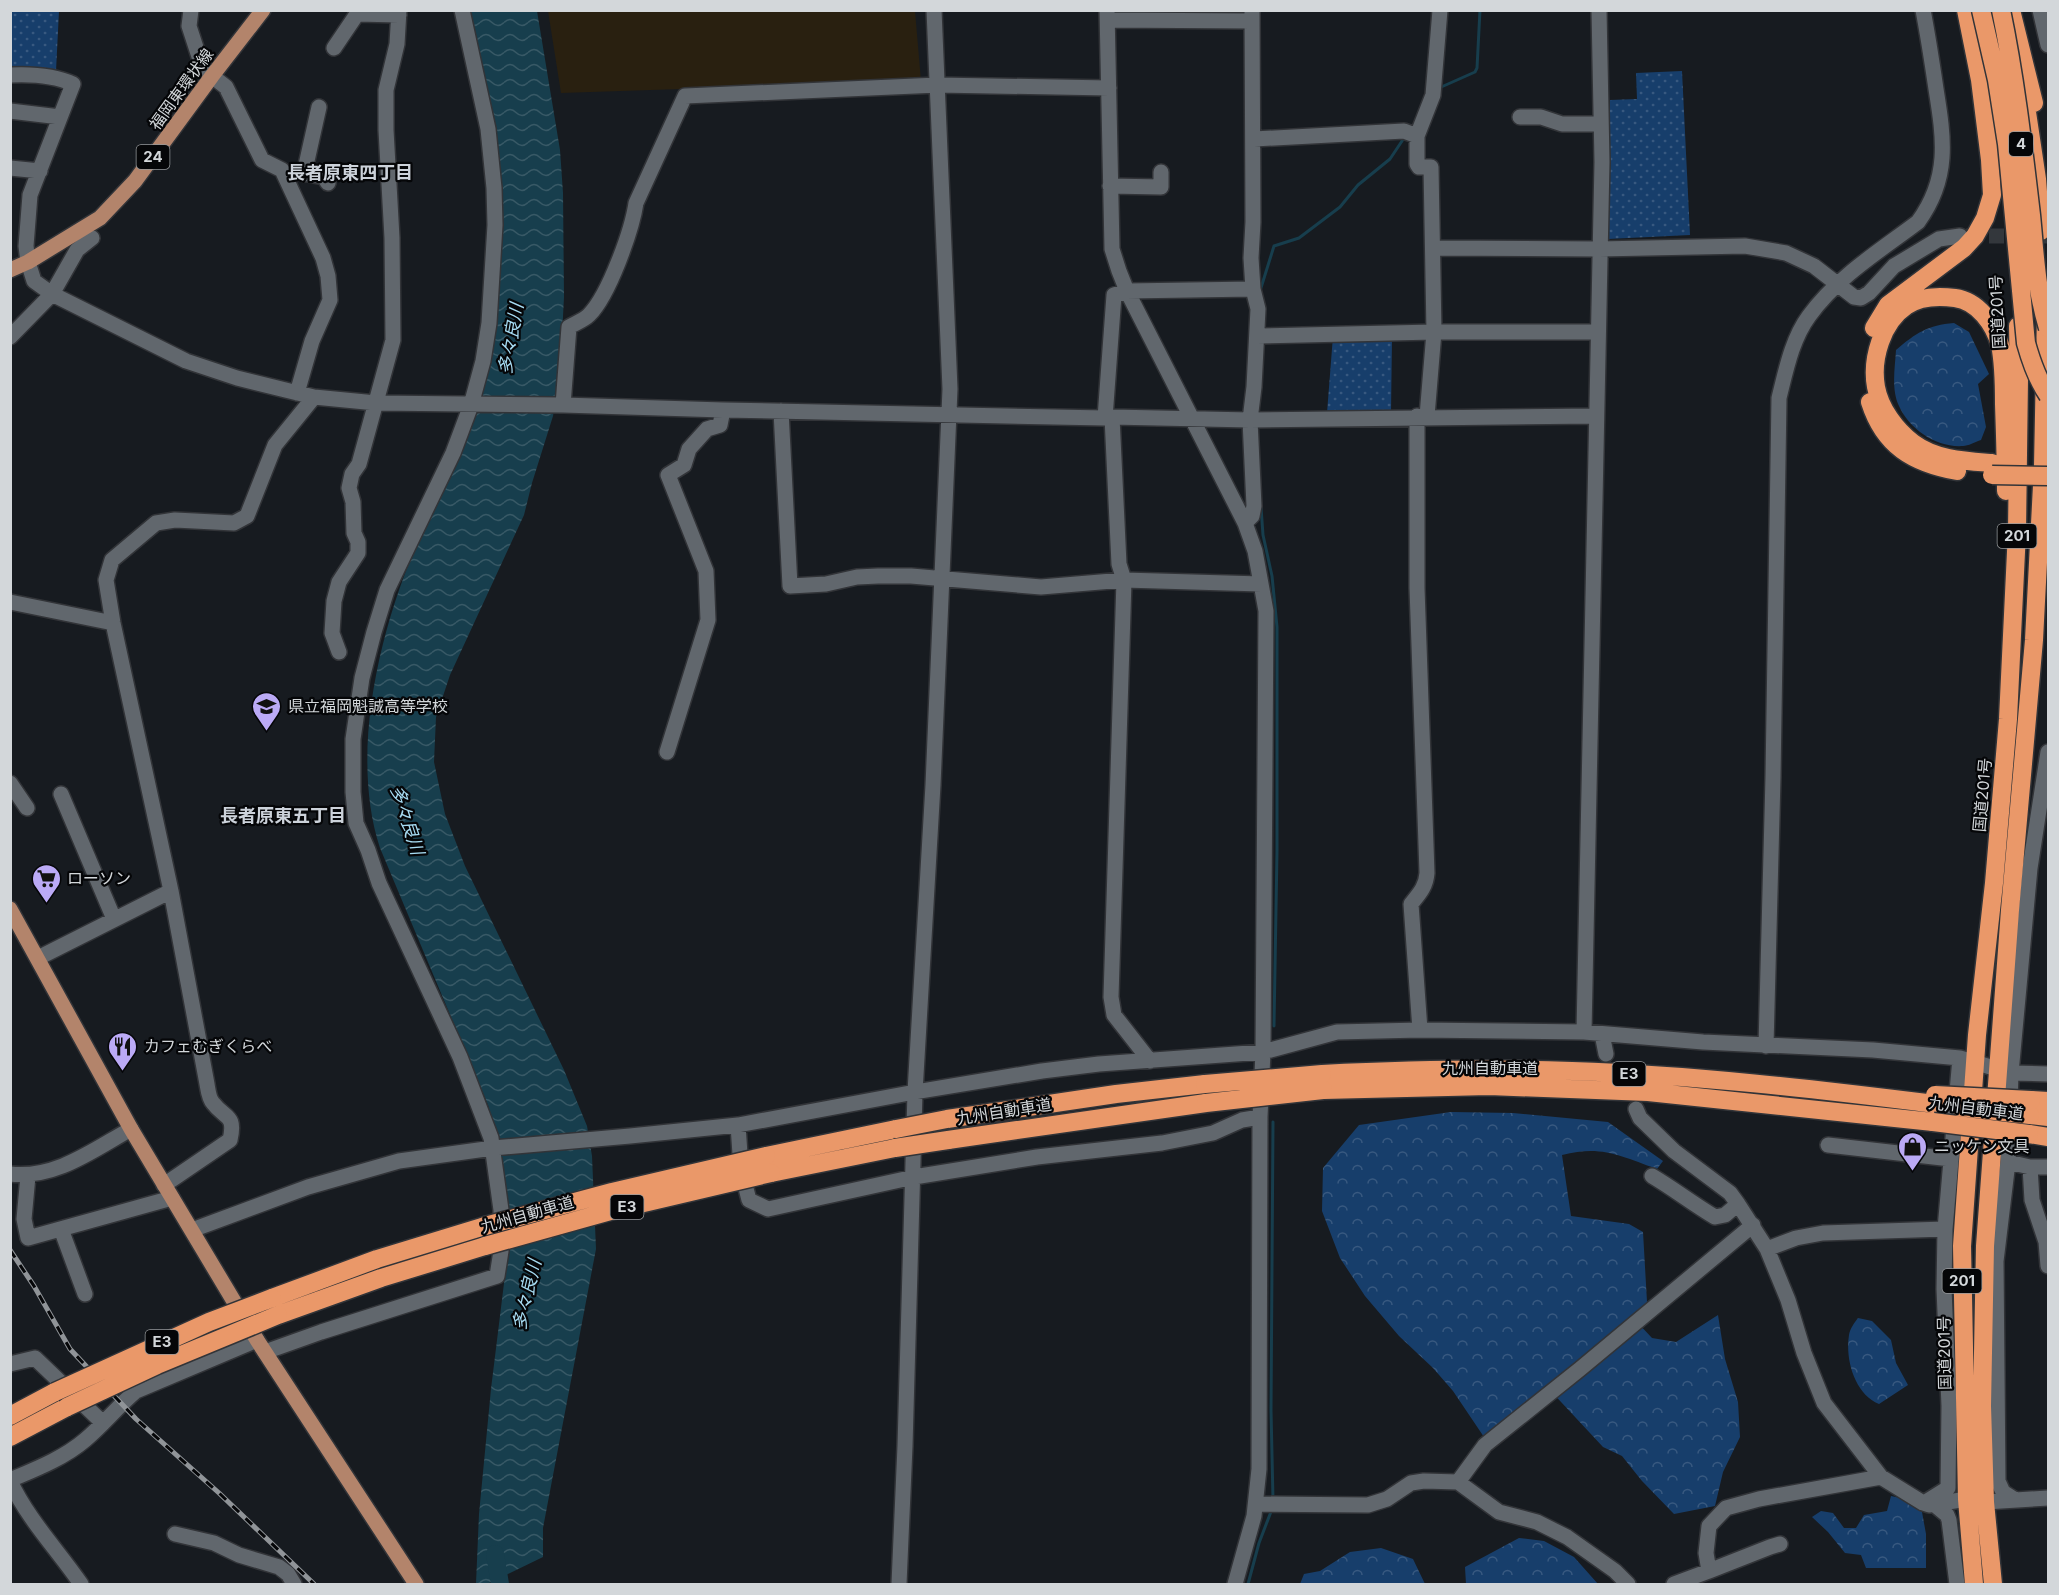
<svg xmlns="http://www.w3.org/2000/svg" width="2059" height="1595" font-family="Inter,'Noto Sans JP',sans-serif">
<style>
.education{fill:#292010}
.forest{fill:url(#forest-crowns)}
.park{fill:url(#park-dots)}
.water{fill:url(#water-waves)}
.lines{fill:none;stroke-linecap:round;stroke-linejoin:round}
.stream{stroke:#173e4d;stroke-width:3}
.river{stroke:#173e4d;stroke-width:18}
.minor-tunnel{stroke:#33373c;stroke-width:15;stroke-dasharray:15 8;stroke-linecap:butt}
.minor-casing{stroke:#323438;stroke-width:18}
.major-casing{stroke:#323438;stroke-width:18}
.highway-casing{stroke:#323438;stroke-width:21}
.minor{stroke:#61676d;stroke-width:15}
.major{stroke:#b3846b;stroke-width:15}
.highway{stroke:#ea9869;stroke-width:18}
.rail-casing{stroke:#909498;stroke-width:5}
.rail{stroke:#050608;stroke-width:3;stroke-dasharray:9;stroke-linecap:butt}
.highway-bridge-casing{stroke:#323438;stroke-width:21;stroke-linecap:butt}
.highway-bridge{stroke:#ea9869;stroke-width:18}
.labels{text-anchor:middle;stroke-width:4.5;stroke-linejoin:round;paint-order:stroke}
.shield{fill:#050608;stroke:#95989b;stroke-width:1.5}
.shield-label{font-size:15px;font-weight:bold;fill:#d3d7da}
.street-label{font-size:16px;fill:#d3d7da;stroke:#050608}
.poi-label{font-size:16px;fill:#d3d7da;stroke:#050608;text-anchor:start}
.neighbourhood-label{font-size:18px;font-weight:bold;fill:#ccd2da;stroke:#050608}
.water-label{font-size:18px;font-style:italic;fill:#a6dbf2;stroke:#050608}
</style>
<defs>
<pattern id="forest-crowns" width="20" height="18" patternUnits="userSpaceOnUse" patternTransform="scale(1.5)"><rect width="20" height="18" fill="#173e6b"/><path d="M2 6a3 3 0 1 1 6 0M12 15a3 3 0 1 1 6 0" fill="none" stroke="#385980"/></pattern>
<pattern id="park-dots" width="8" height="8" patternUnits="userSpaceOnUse" patternTransform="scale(1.5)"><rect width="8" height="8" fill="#173e6b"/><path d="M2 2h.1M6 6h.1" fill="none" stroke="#385980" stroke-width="1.8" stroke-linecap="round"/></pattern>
<pattern id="water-waves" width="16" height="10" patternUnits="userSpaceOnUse" patternTransform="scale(1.5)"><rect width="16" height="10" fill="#173e4d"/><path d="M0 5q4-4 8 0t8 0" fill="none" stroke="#385966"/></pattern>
</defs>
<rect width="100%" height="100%" fill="#171b20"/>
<path class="education" d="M548 11H915L921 81 561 93Z"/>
<path class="forest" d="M1954 323 1969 332 1989 374 1978 384 1986 427 1981 440C1975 442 1968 446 1963 446 1937 448 1909 429 1899 406 1891 389 1895 368 1896 350 1916 333 1928 325 1954 323Z
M1451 1112 1513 1113 1608 1122 1663 1161 1657 1169C1620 1156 1602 1145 1562 1155L1571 1216 1629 1224 1643 1232 1647 1302 1636 1321 1652 1338 1676 1342 1718 1315 1725 1359 1738 1402 1740 1437 1723 1472 1715 1506 1674 1514 1642 1481 1622 1456 1603 1447 1548 1388 1484 1437 1453 1391 1433 1368 1399 1336 1365 1296 1340 1258 1322 1211 1323 1168 1359 1125Z
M1858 1318 1872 1321 1891 1340 1896 1363 1908 1385 1879 1404C1855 1394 1845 1360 1849 1335 1850 1329 1854 1323 1858 1318Z
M1891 1496 1905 1499 1922 1512 1926 1534V1568H1866L1861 1555 1845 1553 1828 1532 1812 1517 1821 1511 1833 1513 1844 1528H1856L1864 1515 1887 1511Z
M1519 1538 1544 1541 1574 1557 1598 1584H1466L1465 1567Z
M1381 1548 1413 1559 1425 1584H1300L1304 1574 1320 1571 1350 1552Z"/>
<path class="park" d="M11 11H59L56 71 11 66Z
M1682 71 1690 235 1608 239 1610 100 1637 99 1636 73Z
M1333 336 1392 338 1391 412 1327 413Z"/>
<path class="water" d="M469 11H537L560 150 563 193 564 297 560 374 553 416 532 483 524 515 450 675 436 717 434 762 445 814 465 866 564 1070 587 1126 592 1156 596 1249 543 1528V1557L487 1584H476L479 1514 491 1389 507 1259 497 1139 488 1105 380 848C349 753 380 628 419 539 441 490 470 441 483 389 497 328 503 266 500 204 499 183 493 161 490 141 483 97 476 54 469 11Z"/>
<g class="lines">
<path class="stream" d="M1439 88 1475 72 1477 68 1480 10
M1260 291 1274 246 1299 238 1340 207 1358 185 1390 159 1404 138
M1261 507 1263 535 1272 576 1277 627V851L1274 1026
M1273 1122 1271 1410 1273 1500
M1248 1584 1259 1543 1272 1509"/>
<path class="river" d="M495 1554 500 1584"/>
<path class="minor-tunnel" d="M1966 236H2048"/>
<defs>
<path id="minor" d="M191 10 189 26 203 69 226 87 262 160 282 170 323 258 328 276 330 300 312 341 297 393
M1107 10 1112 249 1119 271 1127 291 1245 523 1255 551 1266 611 1263 1052 1260 1117 1259 1469 1254 1516 1235 1584
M2040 10 2048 45
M1108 20 1252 21
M334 48 357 14 399 15
M10 75C31 74 54 75 73 84L30 195 26 246 28 262 34 281 52 294 186 361 237 378 314 397 376 403 563 405 723 410 1105 418 1112 417 1250 420 1595 416
M10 111 60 117
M1520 117H1541L1562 124H1601
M1254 139 1404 131 1417 136
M10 168 40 171
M297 172 324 177 328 183
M304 174 319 107
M1110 186 1161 187V172
M1434 248 1599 249 1745 246 1786 253 1814 266 1854 297 1861 298 1869 293 1894 266 1939 239 1960 236
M1257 336 1434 332H1598
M10 337 52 294 77 250 92 238
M563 405 569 327C576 323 584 320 589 315 609 295 632 230 636 203L685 96 938 85 1109 88
M781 411 790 586 826 584 857 577 878 576H911L1041 587 1124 580 1261 584
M1417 416V588L1427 873C1426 887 1419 894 1411 904L1420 1030
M1427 416 1434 332 1431 167H1419L1417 164V136L1433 95 1440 10
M1112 417 1119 564 1124 580 1111 997 1114 1015 1150 1061
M1105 418 1114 295 1127 291 1253 289
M1245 523 1252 516 1254 506 1250 420 1254 387 1258 309 1253 289 1251 258 1253 222 1252 10
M10 602 113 623
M339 652 332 633 334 601 339 582 358 553V542L354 533 353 502 349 488 352 474 359 464 393 340 392 238 386 130V90L397 44 399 10
M667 752 708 620 706 571 668 475 684 465 689 449 707 429 720 425 723 410
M10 783 27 808
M61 794 114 919
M38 958 171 891
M1584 1032 1602 162 1599 10
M1602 1034 1606 1054
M1766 1046 1773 777 1779 398C1786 370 1792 339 1809 316 1837 277 1881 250 1918 222 1950 178 1944 139 1936 89 1932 62 1928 36 1923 10
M1636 1109 1640 1118 1674 1151 1730 1193 1738 1204 1767 1249 1788 1300 1804 1353 1824 1403 1881 1477 1923 1503 1929 1505 1967 1499 1985 1502 2048 1498
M738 1125 741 1169 749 1200 768 1209 914 1177 1037 1157 1162 1143 1213 1133 1242 1120 1260 1117
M1828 1145 1951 1159
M2008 1162 2030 1167H2048
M2030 1167 2032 1200 2046 1242 2048 1266
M10 1174C56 1179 93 1150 131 1129
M28 1176 24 1219 28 1238 172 1198
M1652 1176C1674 1189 1693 1204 1715 1217L1725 1215 1738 1204
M164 1185 230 1140C236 1114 225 1119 213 1103 209 1099 208 1090 207 1084L171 891 113 623 106 580 112 560 156 523 175 520 234 523 247 516 275 445 314 397
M61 1229 85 1294
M192 1230 308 1187 399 1161 493 1148 630 1136 738 1125 915 1092 1042 1071 1099 1064 1263 1052 1337 1032 1420 1030 1584 1032 1703 1042 1873 1050 1960 1058 2011 1073 2048 1074
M1767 1249 1796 1238 1823 1233 1945 1229
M265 1352 321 1332 497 1276 501 1251V1210L491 1138 460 1057 379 883 368 850 356 823 353 792V739L362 678 374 632 387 590 453 453 471 405 483 361 489 323 495 225 494 188 488 129 462 10
M10 1364 35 1358 103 1423
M10 1480C36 1469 64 1458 85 1440 103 1425 118 1406 136 1391L257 1340
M10 1481C29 1521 57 1549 81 1584
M1458 1482 1485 1445 1580 1369 1753 1225
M2014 1499 2003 1492 1998 1481 1996 1261 2008 1162 2011 1073 2030 868 2048 752
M1924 1503 1948 1488 1949 1406 1944 1289 1945 1229 1960 1058
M1256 1504 1368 1505 1387 1499 1411 1483 1424 1481 1458 1482 1499 1512 1537 1522 1567 1537 1615 1571 1628 1584
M1935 1505 1947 1515 1949 1520 1957 1584
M175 1534 214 1543 239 1555 279 1567 288 1574 294 1584
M1709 1571 1770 1547 1780 1544
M899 1584 905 1446 915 1092 933 785 950 389 934 10
M1674 1584 1709 1571 1706 1553 1709 1526 1726 1508 1759 1499 1881 1477"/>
<path id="major" d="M10 270 28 262 100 218 135 181 212 76 263 10
M10 909 131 1129 257 1340 416 1584"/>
<path id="highway" d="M2011 10 2034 103
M2024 92 2037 179 2041 231
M1874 328 1888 305 1964 248 1975 236 1985 218 1992 195 1990 160 1980 80 1966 10
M1870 402C1884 446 1913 463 1957 471
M1992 463C1965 461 1936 460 1913 443 1896 430 1880 409 1876 387 1871 359 1882 322 1906 306 1920 296 1939 296 1955 298 1978 301 1994 324 2000 345 2004 364 2004 385 2004 404 2005 433 2006 462 2006 491
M1322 1074C1405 1070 1488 1068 1572 1071 1694 1075 1814 1089 1935 1104
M1323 1090 1489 1086 1648 1092 1933 1122
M2031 1100 2048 1101
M2030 1115 2048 1117
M947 1119 1116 1094 1205 1084
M2029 1134 2048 1137
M948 1140 1206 1103
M766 1156 896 1129
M771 1173 895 1148
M272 1298 377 1259 485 1226
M278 1315 381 1278 485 1246
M10 1416 55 1392
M10 1437 67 1407
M1974 1584 1967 1499 1962 1246 1977 1035 1994 883 2008 719 2017 531 2019 379 2018 326
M1993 1584 1985 1502 1982 1406 1985 1246 2010 910 2034 640 2043 466 2046 312"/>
</defs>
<use href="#minor" class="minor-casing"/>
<use href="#major" class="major-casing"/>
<use href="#highway" class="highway-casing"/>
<use href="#minor" class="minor"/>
<use href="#major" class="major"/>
<use href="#highway" class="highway"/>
<defs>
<path id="rail" d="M10 1250 34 1286 70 1349 136 1419 219 1493 314 1584"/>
</defs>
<use href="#rail" class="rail-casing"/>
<use href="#rail" class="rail"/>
<defs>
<path id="highway-bridge" d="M1981 10 1997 80 2007 144 2026 343C2031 361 2037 379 2048 395
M2001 10C2015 77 2023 147 2031 215 2035 255 2036 289 2048 328
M1992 475 2048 476
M1205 1084 1322 1074
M1935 1095 2031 1100
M1206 1103 1323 1090
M1960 1107 2030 1115
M1933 1122 2029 1134
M896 1129 947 1119
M895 1148 948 1140
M485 1226 612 1192 766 1156
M485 1246 614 1210 771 1173
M55 1392 209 1322 272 1298
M67 1407 157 1365 278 1315"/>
</defs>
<use href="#highway-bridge" class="highway-bridge-casing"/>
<use href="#highway-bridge" class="highway-bridge"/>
</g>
<defs>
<symbol id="school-pin" viewBox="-11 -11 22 30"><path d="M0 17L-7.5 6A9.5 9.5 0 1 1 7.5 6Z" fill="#bbaaf6" stroke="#050608"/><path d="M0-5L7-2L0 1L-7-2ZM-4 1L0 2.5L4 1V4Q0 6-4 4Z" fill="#111"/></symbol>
<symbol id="supermarket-pin" viewBox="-11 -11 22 30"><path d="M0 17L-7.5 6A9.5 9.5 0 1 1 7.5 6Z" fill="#bbaaf6" stroke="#050608"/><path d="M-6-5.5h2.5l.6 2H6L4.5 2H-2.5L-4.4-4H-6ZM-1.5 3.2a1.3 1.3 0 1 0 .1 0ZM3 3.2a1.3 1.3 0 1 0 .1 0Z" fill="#111"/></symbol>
<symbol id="restaurant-pin" viewBox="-11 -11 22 30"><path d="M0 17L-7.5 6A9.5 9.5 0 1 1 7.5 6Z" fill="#bbaaf6" stroke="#050608"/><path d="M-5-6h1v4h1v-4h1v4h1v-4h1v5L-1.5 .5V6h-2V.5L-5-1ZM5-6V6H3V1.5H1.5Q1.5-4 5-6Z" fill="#111"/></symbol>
<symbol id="shop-pin" viewBox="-11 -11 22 30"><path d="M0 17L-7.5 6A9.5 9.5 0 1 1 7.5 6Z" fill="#bbaaf6" stroke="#050608"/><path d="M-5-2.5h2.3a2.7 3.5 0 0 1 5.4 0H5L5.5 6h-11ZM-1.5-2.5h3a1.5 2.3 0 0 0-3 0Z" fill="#111"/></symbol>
</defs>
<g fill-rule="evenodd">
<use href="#school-pin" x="250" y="690" width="33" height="45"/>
<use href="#supermarket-pin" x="30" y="862" width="33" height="45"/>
<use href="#restaurant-pin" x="106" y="1030" width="33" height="45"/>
<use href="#shop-pin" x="1896" y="1130" width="33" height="45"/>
</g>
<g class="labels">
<g class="shield">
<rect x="2009" y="132" width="24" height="24" rx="4.5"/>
<rect x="136.5" y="145" width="33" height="24" rx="4.5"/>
<rect x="1997.5" y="524" width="39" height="24" rx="4.5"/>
<rect x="1612.5" y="1062" width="33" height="24" rx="4.5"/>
<rect x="610.5" y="1195" width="33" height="24" rx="4.5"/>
<rect x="1942.5" y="1269" width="39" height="24" rx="4.5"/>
<rect x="145.5" y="1330" width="33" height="24" rx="4.5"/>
</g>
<g class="shield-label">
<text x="2021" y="149">4</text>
<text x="153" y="162">24</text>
<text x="2017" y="541">201</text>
<text x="1629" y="1079">E3</text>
<text x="627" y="1212">E3</text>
<text x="1962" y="1286">201</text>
<text x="162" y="1347">E3</text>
</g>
<g class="street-label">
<text transform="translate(181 89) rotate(-54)" y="6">福岡東環状線</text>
<text transform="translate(1997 312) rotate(-93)" y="6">国道201号</text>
<text transform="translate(1982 795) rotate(-85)" y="6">国道201号</text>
<text x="1490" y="1074">九州自動車道</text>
<text transform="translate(1976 1108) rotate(7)" y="6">九州自動車道</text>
<text transform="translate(1004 1111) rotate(-9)" y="6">九州自動車道</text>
<text transform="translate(527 1214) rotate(-16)" y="6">九州自動車道</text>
<text transform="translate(1944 1353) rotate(-91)" y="6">国道201号</text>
</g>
<g class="poi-label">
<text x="288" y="712">県立福岡魁誠高等学校</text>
<text x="67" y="884">ローソン</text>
<text x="144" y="1052">カフェむぎくらべ</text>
<text x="1934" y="1152">ニッケン文具</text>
</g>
<g class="neighbourhood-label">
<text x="350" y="179">長者原東四丁目</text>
<text x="283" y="822">長者原東五丁目</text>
</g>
<g class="water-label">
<text transform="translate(511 339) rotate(-80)" y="6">多々良川</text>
<text transform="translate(407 820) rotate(72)" y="6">多々良川</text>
<text transform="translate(527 1295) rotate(-77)" y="6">多々良川</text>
</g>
</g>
<rect width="2059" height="1595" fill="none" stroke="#d3d7da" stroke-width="24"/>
</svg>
